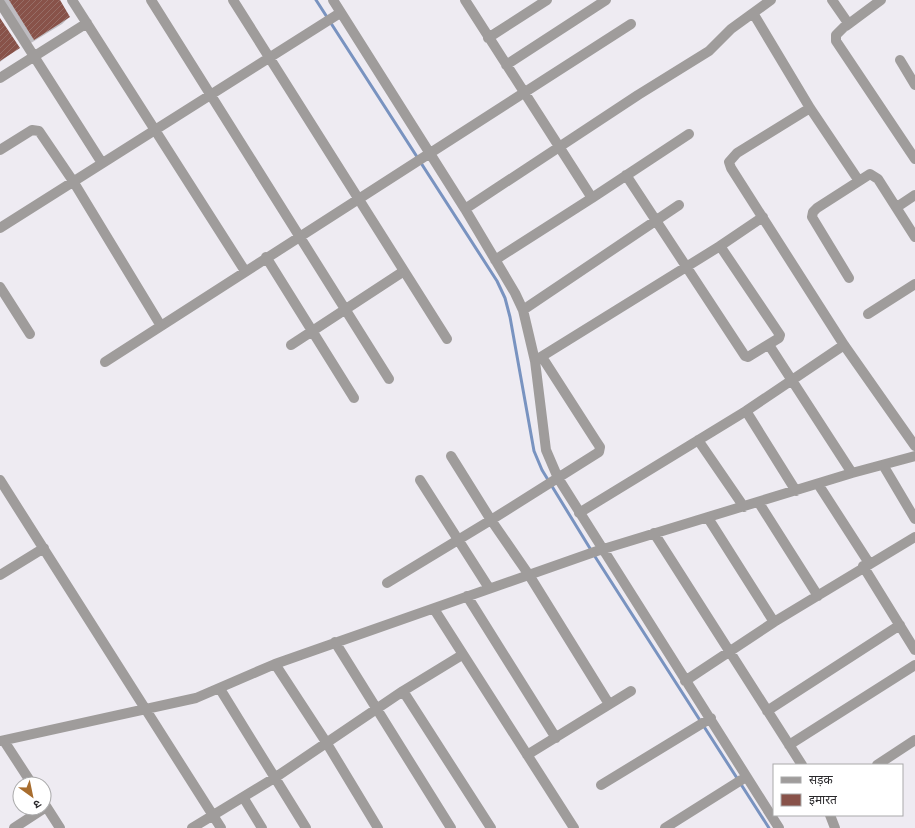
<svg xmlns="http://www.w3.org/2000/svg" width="915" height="828" font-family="'Noto Sans','Noto Sans Devanagari',sans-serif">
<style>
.shadow{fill:#0003}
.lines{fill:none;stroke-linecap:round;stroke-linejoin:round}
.stream{stroke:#7993c0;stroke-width:3}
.building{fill:url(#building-hatch)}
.minor{stroke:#9f9c9b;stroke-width:10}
</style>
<defs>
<pattern id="building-hatch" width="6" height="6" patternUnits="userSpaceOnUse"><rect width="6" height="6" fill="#885249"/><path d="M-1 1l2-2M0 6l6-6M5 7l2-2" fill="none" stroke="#966d66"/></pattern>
</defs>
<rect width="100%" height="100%" fill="#eeebf2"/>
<path class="shadow" d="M0 0H59L69 17 62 24 26 46Z
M0 20 18 48 0 62Z"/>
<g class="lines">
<path class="stream" d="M316 0 497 281 505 298 510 317 534 451 542 470 591 550
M594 555 769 828"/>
</g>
<path class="building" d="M9 0H60L70 17 34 40Z
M0 18 20 48 0 61Z"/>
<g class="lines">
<path class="minor" d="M72 0 245 271
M151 0 389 379
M233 0 447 339
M333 0 465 209 515 293 523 310 535 361 546 450 558 478 779 828
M465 0 592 198 495 260
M771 0 753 13 810 108 859 181
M832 0 848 23 836 35V41L915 159
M0 3 102 163
M846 26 881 0
M488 38 547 0
M900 60 915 85
M506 65 606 0
M0 78 87 23
M810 108 737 153 729 162 731 168 844 345 915 446
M0 150 32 130 39 131 73 181 161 326
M626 175 745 356 748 357 779 338 780 335 720 246
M592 198 689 134
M897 207 915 195
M465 209 638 95 709 51 731 29 753 13
M0 228 340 13
M266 257 354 398
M849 278 812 217 813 212 817 208 870 174 878 179 915 237
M0 287 30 334
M523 310 679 205
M868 314 915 284
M291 345 404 271
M769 345 852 473
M536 360 720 246 763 217
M105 362 631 24
M746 411 796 491
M698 440 744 507
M451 456 491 520 529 575 609 704
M883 465 915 519
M0 480 221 828
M420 480 489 588
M818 484 869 563
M759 503 818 596
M579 513 746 411 844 345
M708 518 774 622
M654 533 802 765
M863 566 915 650
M0 575 44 548
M387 583 491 520 599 452 600 447 596 441 542 357
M467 596 556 738
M434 609 574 828
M335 642 451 828
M275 664 326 742 378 828
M685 681 774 622 915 537
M220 689 306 828
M403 691 491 828
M767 711 900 625
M0 741 196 698 275 664 597 551 852 473 915 456
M4 741 32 784
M789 745 915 665
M527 755 631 691
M877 765 915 740
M601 785 711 718
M243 797 262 828
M44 803 60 828
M830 815 835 828
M14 828 46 807
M192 828 276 777 403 691 462 655
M665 828 746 777"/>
</g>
<rect x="773" y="764" width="130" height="52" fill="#ffffff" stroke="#a9a9aa"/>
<rect x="781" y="777" width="20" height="6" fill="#9f9c9b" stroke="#a9a9aa"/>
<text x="809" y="784" font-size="12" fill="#29282b">सड़क</text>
<rect x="781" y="794" width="20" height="12" fill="#885249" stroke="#a9a9aa"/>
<text x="809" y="804" font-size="12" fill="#29282b">इमारत</text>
<g transform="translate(32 796) rotate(147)"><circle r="19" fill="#ffffff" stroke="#a9a9aa"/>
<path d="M0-3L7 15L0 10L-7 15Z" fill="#a86d2e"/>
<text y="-6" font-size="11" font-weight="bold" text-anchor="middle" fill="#29282b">उ</text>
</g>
</svg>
